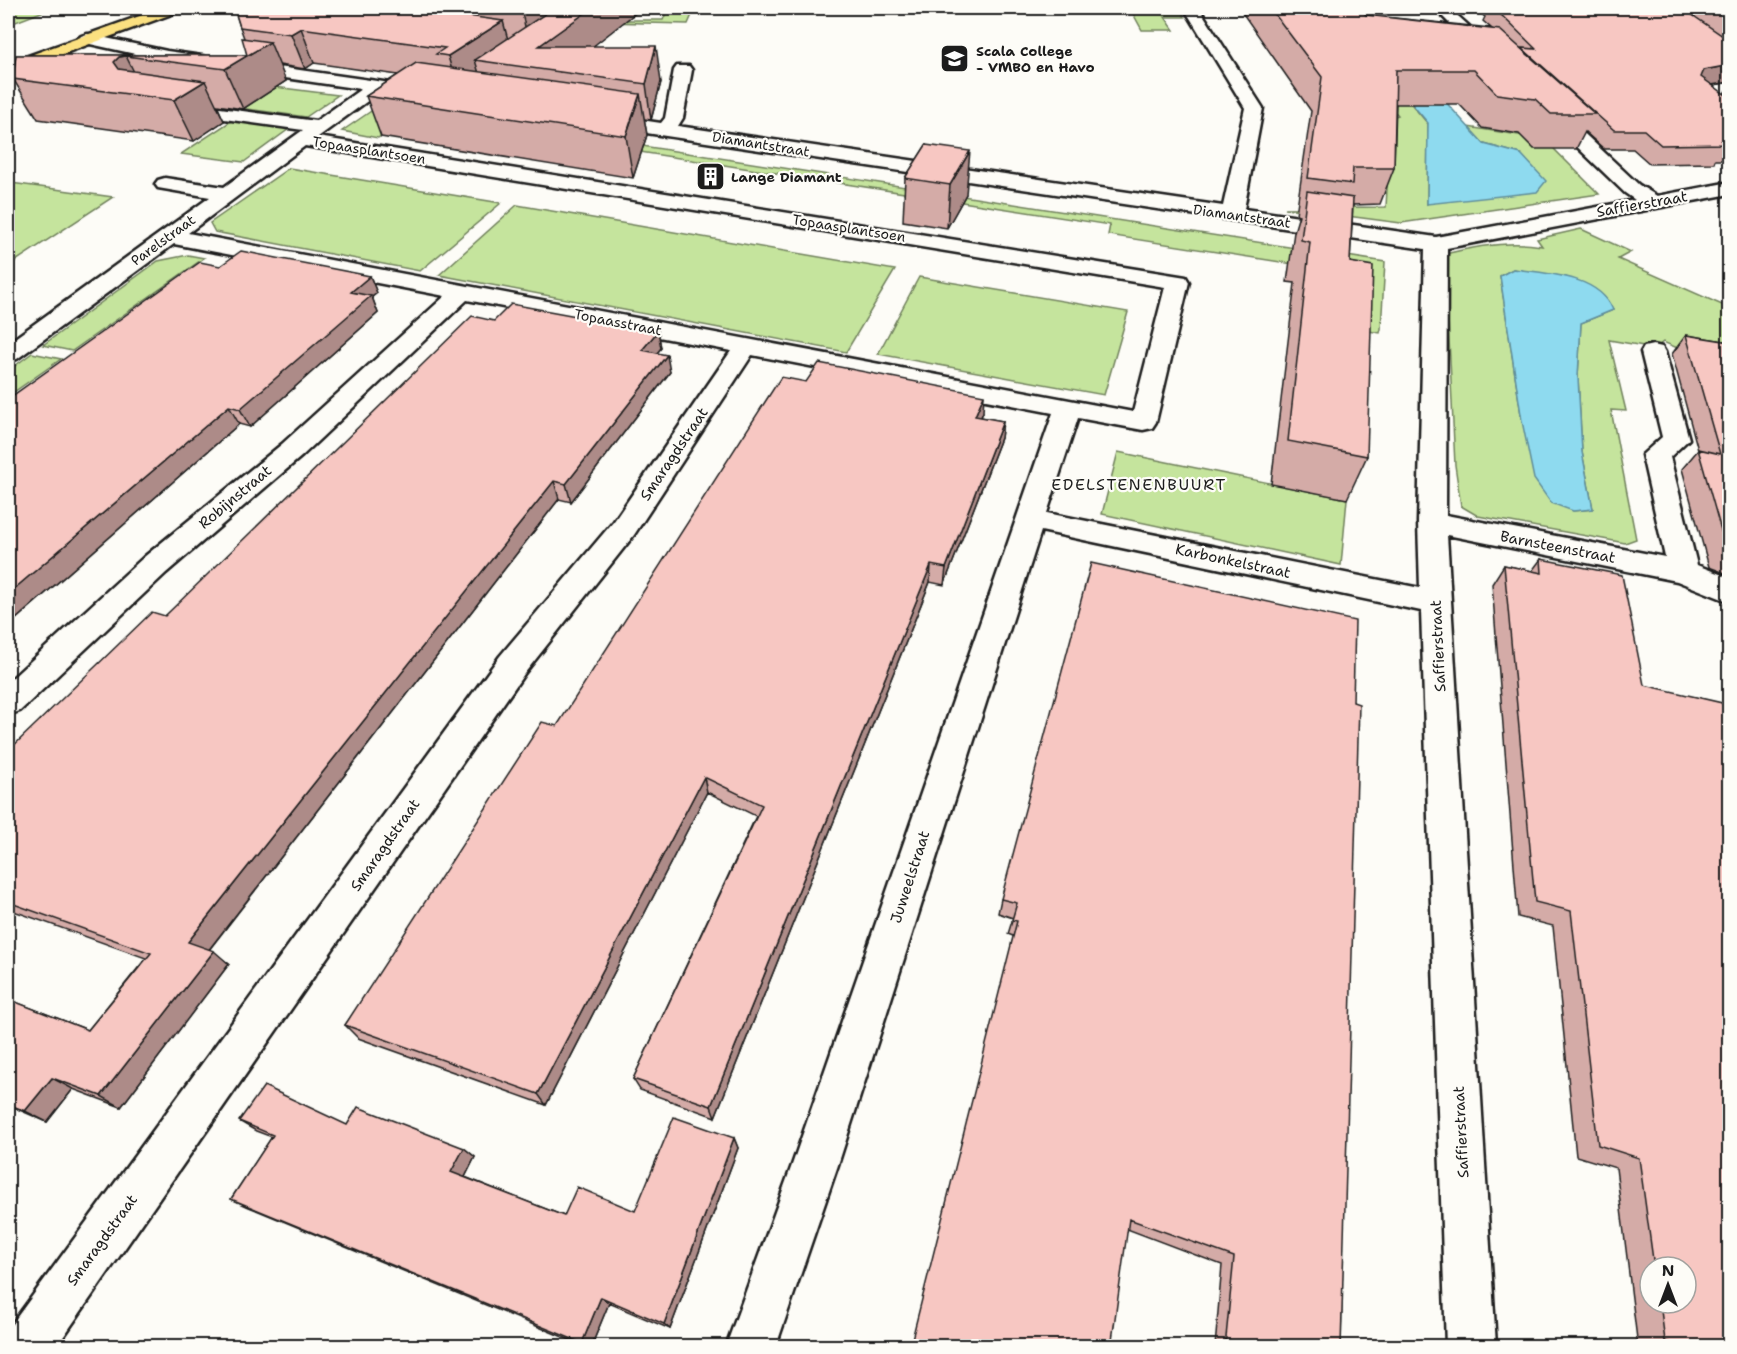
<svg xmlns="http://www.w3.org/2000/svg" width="1737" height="1354" font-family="'Shantell Sans',sans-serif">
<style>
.green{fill:#c5e49d;stroke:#70805c;stroke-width:1.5;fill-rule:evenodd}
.water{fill:#8edaef;stroke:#608e9b;stroke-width:1.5}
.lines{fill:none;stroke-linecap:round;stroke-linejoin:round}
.minor-casing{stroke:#1c1c1c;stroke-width:5}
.major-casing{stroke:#1c1c1c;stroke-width:5}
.minor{fill:#fdfcf7;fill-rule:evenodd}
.major{fill:#fbe080;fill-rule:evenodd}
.wall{fill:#d4aba7;stroke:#1c1c1c;stroke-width:1.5;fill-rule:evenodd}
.shaded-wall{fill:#ad8b88;stroke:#1c1c1c;stroke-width:1.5}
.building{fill:#f7c7c2;stroke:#1c1c1c;stroke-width:1.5}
.labels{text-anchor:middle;stroke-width:4.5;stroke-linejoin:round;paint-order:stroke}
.far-poi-label{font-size:14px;font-weight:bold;fill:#1c1c1c;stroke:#fdfcf7;text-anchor:start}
.far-street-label{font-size:14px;fill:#1c1c1c;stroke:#fdfcf7}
.street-label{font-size:15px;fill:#1c1c1c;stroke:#fdfcf7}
.neighbourhood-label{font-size:16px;letter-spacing:1.5px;fill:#1c1c1c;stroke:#fdfcf7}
</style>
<rect width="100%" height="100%" fill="#fdfcf7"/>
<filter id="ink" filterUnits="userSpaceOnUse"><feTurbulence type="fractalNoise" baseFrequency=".0167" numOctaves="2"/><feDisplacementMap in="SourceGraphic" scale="12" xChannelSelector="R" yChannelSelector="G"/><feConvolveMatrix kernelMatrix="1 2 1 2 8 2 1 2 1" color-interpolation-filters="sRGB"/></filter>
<g filter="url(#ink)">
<path class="green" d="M8 8H52L8 25Z
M689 8H695L688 24 602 22 588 20H663L666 13 682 12Z
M1130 8H1179L1185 17H1165L1174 30H1142Z
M1309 8H1331L1428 124 1427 204 1521 154 1484 144 1468 127 1544 139 1599 194 1401 223 1285 208 1386 207 1391 117 1398 115Z
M163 73 338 95 306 117 159 97Z
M380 105 1385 262 1381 329 1380 333 1358 329 1338 271 1108 235 1110 225 408 116 378 138 342 131Z
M231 121 289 129 244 162 181 154Z
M289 168 501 203 420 271 215 232 210 223Z
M11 183 113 197 8 266V185Z
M517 205 895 270 846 352 439 275Z
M1581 229 1631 252 1618 259 1729 308V359L1685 351 1663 342 1655 348 1609 340 1626 411 1611 410 1636 539 1625 543 1478 516 1461 506 1455 465 1445 254C1476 246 1510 240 1542 246L1537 239ZM1513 269 1566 277 1613 310 1581 323 1578 377 1582 452 1593 509 1573 511 1522 421 1500 276Z
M188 255 204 258 72 351 43 345 158 261Z
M919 277 1128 312 1104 395 878 354Z
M32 353 61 359 8 396V371Z
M1118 452 1347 499 1341 565 1102 514Z"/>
<path class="water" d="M1331 8H1360L1484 144 1521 154 1546 181 1537 192 1427 204 1428 123Z
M1513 269C1546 273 1599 275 1613 310L1581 323 1578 377 1582 452 1593 509 1573 511 1551 503 1534 479 1522 421 1500 276Z"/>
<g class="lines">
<defs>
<path id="minor" d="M1184 8H1199L1263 108 1244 209 1436 237 1635 200 1625 193 1543 114 1540 110 1543 106H1555L1639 185 1657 196 1730 182V194L1447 248 1446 515 1665 557 1642 455 1662 437 1641 352 1644 347 1653 345 1662 347 1665 352 1689 439 1670 457 1697 565 1730 578V602L1677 581 1447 535 1496 1346H1446L1421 611 1041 531 838 1165 776 1346H726L792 1165 1053 413 752 355 634 535 524 674 57 1346H8L9 1328 500 656 614 521 731 351 467 300 302 456 166 573 20 711 8 715V682L144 557 282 444 445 296 174 244 17 359 8 361V343L210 197 158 188 155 184 158 180 165 178 224 187 303 130 175 112 169 111 166 107 169 103 175 102 316 121 361 89 167 61 81 42 79 39 81 36 87 34 167 51 426 88 432 89 435 93 432 97 426 98 380 92 318 137 1186 277 1189 282 1156 422 1152 428 1143 430 1078 418 1047 513 1420 588 1418 522 1425 249 666 136 601 126 594 124 592 120 594 116 601 114 661 123 665 118 674 70 677 66H689L692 70 683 118 678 126 1223 206 1245 108ZM305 146 1165 287 1133 412 188 233Z
M1434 8H1449L1498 52 1500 56 1498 60H1486Z
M1730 83V93L1716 96 1730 105V119L1724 118 1692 93 1695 89Z"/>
<path id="major" d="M162 8H183L180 11 8 74V63Z"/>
</defs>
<use href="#minor" class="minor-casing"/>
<use href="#major" class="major-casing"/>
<use href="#minor" class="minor"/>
<use href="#major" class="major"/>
</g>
<path class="wall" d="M234 8H642L592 46 661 82 651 120 644 119 647 135 633 178 381 137 366 96 398 75 314 63 305 69 279 65 286 81 243 109 217 105 224 121 194 141 38 119 13 79 16 55H247L244 38 240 27Z
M1239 8H1359L1366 15 1491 28 1483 21 1485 17 1474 8H1682L1688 12 1690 8H1730V82L1712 85 1724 94 1730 84V160H1715L1714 163 1650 164 1633 149H1604L1585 132 1576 149H1534L1519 134 1482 128 1459 104H1396L1394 168 1380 204 1353 205 1350 262 1367 456 1347 499 1271 484 1295 283 1287 282 1294 232 1299 215 1296 214 1311 111Z
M926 145 966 194 947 228 903 221 905 178Z
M220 266 370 276 377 293 372 297 378 313 250 427 239 424 8 626V399Z
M494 321 658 331 661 348 657 353 670 372 571 502 559 499 209 950 229 964 121 1107 73 1089 47 1122 8 1105V999L88 1030 146 958 8 909V751L165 616Z
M1686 335 1730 342V575L1709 567 1682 469 1698 450 1672 354Z
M806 382 983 412 981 417 1003 421 1001 438 944 585 930 582 715 1117 640 1090 633 1079 756 816 707 792 546 1105 358 1038 345 1025 557 726Z
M1541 559 1644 685 1730 726V1347H1638L1616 1168 1576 1156 1553 926 1518 917 1492 584 1504 565 1532 571ZM1650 1267H1686V1303H1650Z
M1353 702 1341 1347H1215L1222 1265 1127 1229 1013 936 1008 934 1013 918 998 913 1001 899Z
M239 1121 347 1125 464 1148 475 1157 465 1177 564 1216 635 1211 734 1138 738 1148 670 1329 609 1303 591 1347H587L249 1207 231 1199 272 1137 256 1131Z"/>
<path class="shaded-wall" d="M524 8H566L529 44 521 9Z
M592 8H642L560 72 539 46Z
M503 21 512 55 475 60 480 77 458 92 448 56Z
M301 28 314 63 305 69 291 34Z
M270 42 286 81 243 109 225 69Z
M656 46 661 82 651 120 646 84Z
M126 56 146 96 131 94 114 62 119 57Z
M1730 65V82L1693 88 1704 70Z
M205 81 224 121 194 141 174 100Z
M640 94 647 135 633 178 626 136Z
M970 151 966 194 947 228 950 185Z
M370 276 377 293 372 297 378 313 250 427 240 409 351 292Z
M658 331 661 348 646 367 642 350Z
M667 355 670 372 571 502 566 484Z
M984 395 983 412 974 433 975 416Z
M229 406 239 424 8 626V594Z
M1003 421 1001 438 944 585 946 568Z
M554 481 559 499 204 956 188 942Z
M931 565 930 582 715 1117 711 1106Z
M704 777 707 792 546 1105 538 1094Z
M214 951 229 964 121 1107 101 1096Z
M52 1078 73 1089 47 1122 25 1111Z
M734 1138 738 1148 670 1329 664 1324Z
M464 1148 475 1157 463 1181 451 1172Z
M601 1297 609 1303 591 1347H588L582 1343Z"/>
<path class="building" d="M234 8H412L503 21 448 56 436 54 445 48 301 28 291 34 240 27Z
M508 8H524L521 9Z
M554 8H592L539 46H656L646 84 475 60Z
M1270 8H1359L1366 15 1500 30 1595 114H1551L1535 99 1497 94 1474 70H1396L1394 168H1353L1352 184 1308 178 1322 77Z
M1494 8H1682L1730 41V65L1704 70 1701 77 1730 98V141H1722L1726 144 1661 145 1644 130H1614L1522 48 1536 49Z
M1711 8H1730V20Z
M242 38 270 42 225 69 126 56 119 57 114 62 119 69 205 81 174 100 13 79 16 55H247Z
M416 63 640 94 626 136 366 96Z
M926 145 970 151 950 185 905 178Z
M1307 191 1353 198 1350 262 1373 266 1367 456 1288 441 1310 242 1301 240Z
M241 251 370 276 351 292 371 296 240 409 229 406 8 594V399L200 262 220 266Z
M511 304 658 331 642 350 667 355 566 484 554 481 188 942 214 951 101 1096 52 1078 25 1111 8 1104V999L88 1030 151 953 8 902V751L152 612 165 616 472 316 494 321Z
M1686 335 1730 342V550L1726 548 1698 449 1720 454Z
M819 363 984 395 975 416 1003 421 946 568 931 565 711 1106 633 1079 762 805 704 777 538 1094 345 1025 542 722 557 726 781 377 806 382Z
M1541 559 1622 575 1644 685 1722 703 1729 726H1730V932H1727L1730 943V1347H1681L1665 1341 1660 1303H1686V1267H1654L1639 1158 1598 1145 1571 911 1535 902 1504 565 1542 573Z
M1091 563 1355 621 1353 702 1359 704 1341 1347H1225L1234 1257 1129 1219 1111 1347H910L1017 921 1012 920 1017 903 1001 899Z
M264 1086 347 1125 358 1107 464 1148 451 1172 564 1216 577 1187 635 1211 674 1117 734 1138 664 1324 601 1297 582 1343 231 1199 273 1135 239 1121Z"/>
</g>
<defs>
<symbol id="university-square" viewBox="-11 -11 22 22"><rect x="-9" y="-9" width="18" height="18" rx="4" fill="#1c1c1c" stroke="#fdfcf7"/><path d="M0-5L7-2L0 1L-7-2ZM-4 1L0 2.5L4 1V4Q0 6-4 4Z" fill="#fff"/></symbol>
<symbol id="building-square" viewBox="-11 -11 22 22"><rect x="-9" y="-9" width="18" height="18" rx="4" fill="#1c1c1c" stroke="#fdfcf7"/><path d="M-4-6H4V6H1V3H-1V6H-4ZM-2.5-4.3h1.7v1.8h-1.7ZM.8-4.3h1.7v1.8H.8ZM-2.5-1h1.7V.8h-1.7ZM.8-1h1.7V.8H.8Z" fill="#fff"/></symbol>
</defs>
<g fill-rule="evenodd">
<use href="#university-square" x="938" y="42" width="33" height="33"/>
<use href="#building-square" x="694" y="160" width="33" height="33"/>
</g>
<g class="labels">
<g class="far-poi-label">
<text x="976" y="56">Scala College<tspan x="976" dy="16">- VMBO en Havo</tspan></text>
<text x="731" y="182">Lange Diamant</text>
</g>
<g class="far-street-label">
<text transform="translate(761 144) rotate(9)" y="5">Diamantstraat</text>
<text transform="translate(369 150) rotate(9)" y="5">Topaasplantsoen</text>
<text transform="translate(1242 216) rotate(8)" y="5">Diamantstraat</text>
<text transform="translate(849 228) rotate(9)" y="5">Topaasplantsoen</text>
<text transform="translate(163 240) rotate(-36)" y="5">Parelstraat</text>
<text transform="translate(618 322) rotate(11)" y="5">Topaasstraat</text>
</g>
<g class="street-label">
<text transform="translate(1642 204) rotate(-10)" y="5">Saffierstraat</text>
<text transform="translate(674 454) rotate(-56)" y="5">Smaragdstraat</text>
<text transform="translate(235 497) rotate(-40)" y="5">Robijnstraat</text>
<text transform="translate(1558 547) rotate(11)" y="5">Barnsteenstraat</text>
<text transform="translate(1233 561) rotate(12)" y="5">Karbonkelstraat</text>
<text transform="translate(1438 646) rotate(-93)" y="5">Saffierstraat</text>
<text transform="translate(385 845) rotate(-55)" y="5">Smaragdstraat</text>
<text transform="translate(910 877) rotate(-72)" y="5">Juweelstraat</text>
<text transform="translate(1461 1132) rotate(-93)" y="5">Saffierstraat</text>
<text transform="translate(102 1240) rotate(-54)" y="5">Smaragdstraat</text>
</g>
<g class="neighbourhood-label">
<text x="1139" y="490">EDELSTENENBUURT</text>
</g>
</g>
<rect width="1737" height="1354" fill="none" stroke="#fdfcf7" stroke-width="30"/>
<rect x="15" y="15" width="1707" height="1324" fill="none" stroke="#1c1c1c" stroke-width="2" filter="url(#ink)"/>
<g transform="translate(1668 1285)"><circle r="28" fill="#fdfcf7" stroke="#a3a29f" stroke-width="1.5"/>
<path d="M0-4.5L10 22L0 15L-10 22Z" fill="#1c1c1c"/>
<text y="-9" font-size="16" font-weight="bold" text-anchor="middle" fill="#1c1c1c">N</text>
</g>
</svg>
